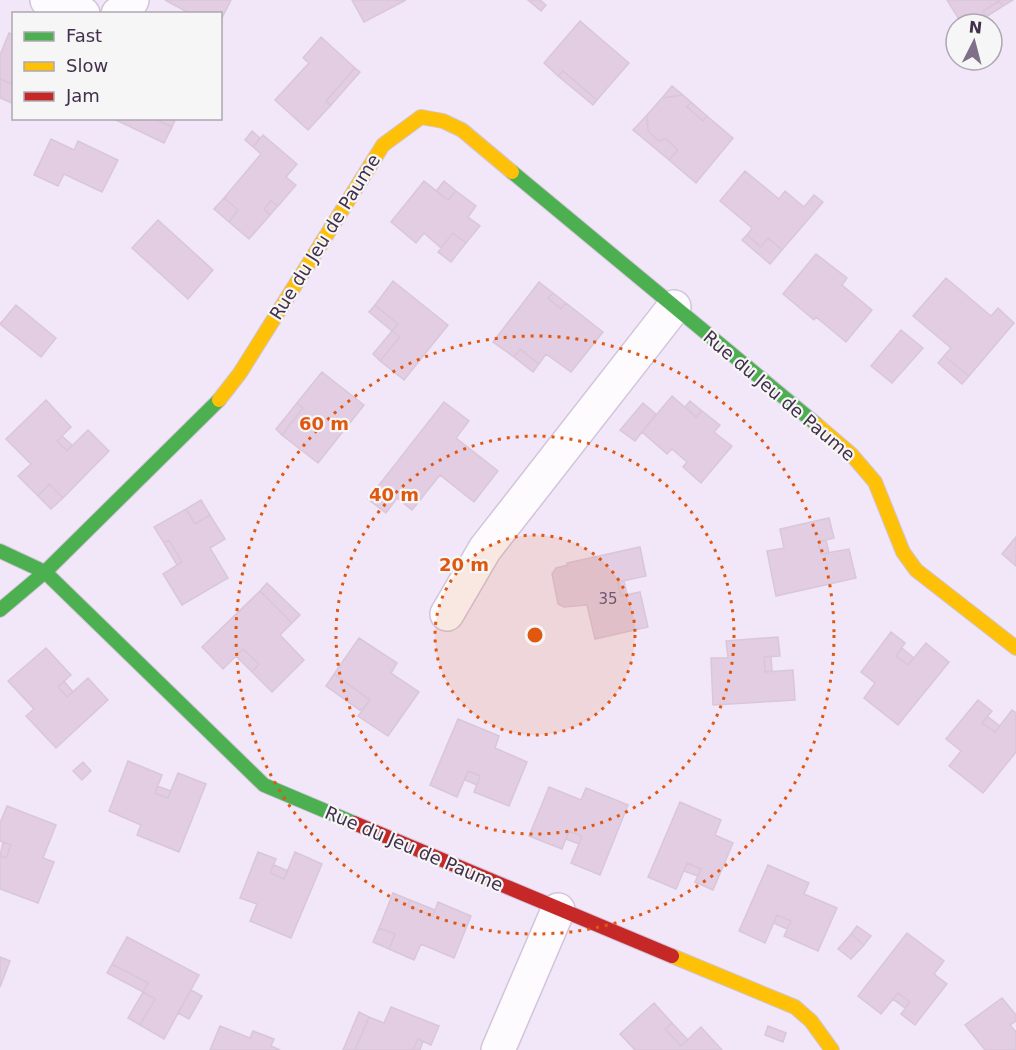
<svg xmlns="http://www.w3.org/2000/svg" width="1016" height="1050" font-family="'DejaVu Sans',sans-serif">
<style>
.building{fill:#e2cde2;stroke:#d9c7d9;stroke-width:1.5}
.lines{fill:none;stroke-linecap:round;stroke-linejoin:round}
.street-casing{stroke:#d2c4da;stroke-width:36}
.fast-casing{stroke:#d2c4da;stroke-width:16}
.slow-casing{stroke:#d2c4da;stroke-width:16}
.jam-casing{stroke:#d2c4da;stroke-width:16}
.street{stroke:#fdfbfe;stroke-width:33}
.fast{stroke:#4caf50;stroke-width:14}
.slow{stroke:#ffc107;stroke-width:14}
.jam{stroke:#c62828;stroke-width:14}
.ring{fill:none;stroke:#e0570f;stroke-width:3;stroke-dasharray:3 6}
.labels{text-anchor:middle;stroke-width:4.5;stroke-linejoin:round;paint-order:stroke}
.number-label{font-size:15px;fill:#6c5872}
.street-label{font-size:18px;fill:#422f4b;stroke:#f6f6f6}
.centre{fill:#e0570f;stroke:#f6f6f6;stroke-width:3}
.ring-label{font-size:18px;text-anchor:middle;font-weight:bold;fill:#e0570f;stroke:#f6f6f6;stroke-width:4.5;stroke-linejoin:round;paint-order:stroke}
</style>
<rect width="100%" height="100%" fill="#f2e7f8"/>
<path class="building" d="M165 0H231L220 22V14H191Z
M352 0H406L364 22Z
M528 0H540L546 5 541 11Z
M947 0H1013L1003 6 999 1 983 11 986 17 975 24H962Z
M999 1 1003 6 986 17 983 11Z
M580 21 629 63 597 100 563 71 558 76 544 63Z
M9 33 14 35V85L0 79V55Z
M321 37 355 68 326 101 331 105 308 130 275 100 309 63 303 58Z
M355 68 360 72 331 105 326 101Z
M563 71 597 100 593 105 558 76Z
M0 79 14 85V104L0 98Z
M672 86 683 95 662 98Z
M683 95 691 102 687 107 703 121 707 116 733 138 696 183 669 160 678 150 666 139 659 141 648 131 647 115 662 98Z
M691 102 707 116 703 121 687 107Z
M647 115 648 131 659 141 666 139 678 150 669 160 633 130Z
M112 118H153L172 127 164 143Z
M153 118H176L172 127Z
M252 131 260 138 253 147 245 140Z
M263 135 297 164 286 177 296 185 278 206 271 201 264 209 270 215 249 239 229 222 238 210 224 198 261 154 253 147Z
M51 139 74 150 78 141 118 160 102 192 64 174 58 186 34 175Z
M745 171 779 199 785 191 804 207 814 195 823 202 782 250 768 238 761 247 747 235 752 228 720 201Z
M424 181 448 200 456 191 476 206 468 217 480 226 466 243 453 233 441 248 424 233 416 243 391 222Z
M444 181 456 191 448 200 436 191Z
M224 198 238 210 229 222 214 209Z
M271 201 278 206 270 215 264 209Z
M158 220 213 270 188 299 132 248Z
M453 233 466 243 451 262 438 252Z
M747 235 761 247 768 238 782 250 770 264 742 240Z
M816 254 847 278 842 285 872 310 846 342 816 317 814 320 783 294Z
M946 278 991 316 998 308 1014 323 969 376 944 356 951 348 913 316Z
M393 281 448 325 404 380 380 361 400 337 392 331 398 324 375 305Z
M539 282 553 293 548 298 561 309 566 303 603 332 571 372 546 354 539 364 520 349 514 357 493 342Z
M553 293 566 303 561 309 548 298Z
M16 305 56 338 41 357 0 324Z
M375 305 398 324 392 331 369 312Z
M901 330 923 348 892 383 871 366Z
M392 331 400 337 380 361 373 354Z
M520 349 539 364 533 372 514 357Z
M944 356 969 376 962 384 938 363Z
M322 372 364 405 318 463 282 435 303 408 297 403Z
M672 396 696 417 702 411 720 425 714 432 732 446 701 483 683 467 687 462 672 449 667 454 642 432Z
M46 400 71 427 57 441 67 451 88 430 109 451 63 498 49 484 38 496 18 476 31 464 6 439Z
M690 401 702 411 696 417 685 407Z
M444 402 469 421 456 438 498 471 474 502 440 475 412 510 397 498 386 513 368 499Z
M297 403 303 408 282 435 276 429Z
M643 403 656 414 635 441 620 430Z
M62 436 72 445 67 451 57 441Z
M49 484 63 498 51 509 38 496Z
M201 500 210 515 195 524 186 509Z
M186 509 195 524 210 515 225 539 210 548 228 578 182 605 163 574 182 562 169 540 164 543 154 527Z
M829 518 834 538 818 542 821 554 849 549 856 578 776 596 767 551 784 548 780 529Z
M1016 537V566L1002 554Z
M169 540 182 562 177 565 164 543Z
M826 540 829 553 821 554 818 542Z
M640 547 646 576 618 582 621 596 640 592 648 627 595 639 587 605 564 607 558 604 552 574 556 568 568 565 567 563Z
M624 581 627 594 621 596 618 582Z
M267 583 300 615 292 623 260 591Z
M260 591 292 623 280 635 304 660 272 692 252 672 259 664 243 649 223 669 202 647Z
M891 632 905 643 896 656 908 665 926 643 949 662 898 725 864 698 875 683 861 672Z
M778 637 780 656 764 657 765 672 793 670 795 700 713 705 711 658H728L726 641Z
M359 638 397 663 391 673 419 692 388 736 358 716 370 700 334 674Z
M46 648 71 675 58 687 67 697 88 678 108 700 56 748 26 716 34 709 8 681Z
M902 648 914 658 908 665 896 656Z
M243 649 259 664 252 672 236 656Z
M764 657H771L772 671 765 672Z
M334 674 370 700 361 711 326 686Z
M64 681 73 692 67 697 58 687Z
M978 700 992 711 982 723 995 732 1012 710 1016 713V752L983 793 949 766 961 751 946 739Z
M987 716 1000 726 995 732 982 723Z
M458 719 499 736 495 748 527 762 509 806 474 792 480 776 468 771 457 797 430 785Z
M128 761 162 775 155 793 168 798 178 773 206 784 179 852 137 835 141 825 109 811Z
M83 762 91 771 82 780 73 771Z
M468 771 480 776 477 785 465 780Z
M157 786 171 791 168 798 155 793Z
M549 787 581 800 586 788 628 805 600 875 571 863 582 836 569 831 562 849 529 836Z
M680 802 721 820 715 835 733 843 713 890 695 882 701 869 687 863 676 889 648 877Z
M7 806 56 825 43 858 54 862 38 903 0 889V856L6 858 11 845 0 841V823Z
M569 831 582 836 579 844 566 839Z
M3 842 11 845 6 858 0 856Z
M258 852 276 859 270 873 284 879 295 852 322 864 291 938 250 921 257 904 240 898Z
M687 863 701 869 698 876 684 871Z
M274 865 288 871 284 879 270 873Z
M768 865 809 883 804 894 837 908 818 951 784 936 791 921 777 915 765 943 739 931Z
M393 893 410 900 408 906 433 916 438 902 471 916 454 958 421 944 414 960 389 949 395 934 379 928Z
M410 900 435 910 433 916 408 906Z
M777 915 791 921 787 929 774 923Z
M857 926 871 936 864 945 851 934Z
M379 928 395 934 389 949 373 942Z
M907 933 944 961 934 974 947 984 915 1025 901 1014 910 1002 898 993 881 1014 858 996Z
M851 934 864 945 851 959 838 949Z
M127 937 199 975 164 1039 140 1025 155 999 143 992 148 983 112 964Z
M0 957 10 961 0 987Z
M112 964 148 983 143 992 107 973Z
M191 990 202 996 189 1019 178 1013Z
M143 992 155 999 140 1025 128 1018Z
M898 993 910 1002 905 1008 893 999Z
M1002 998 1016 1015V1021L1010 1025 1016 1032V1050H985L965 1025Z
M654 1003 672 1023 665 1029 681 1046 701 1027 722 1050H635L620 1034Z
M391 1007 439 1026 431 1045 418 1039 413 1050H355L369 1017 384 1023Z
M359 1012 369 1017 355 1050H343Z
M672 1023 688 1040 681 1046 665 1029Z
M220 1026 250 1038 253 1031 274 1039 271 1046 280 1050H210Z
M768 1026 786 1033 783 1042 765 1035Z
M418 1039 423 1041 420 1050H413Z"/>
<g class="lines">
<defs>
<path id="street" d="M47 0 83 14
M118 14 128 7 132 0
M447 614 485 549 674 307
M498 1050 558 910"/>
<path id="fast" d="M512 172 816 424
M0 551 45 572 264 785 354 823
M0 610 45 572 219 400"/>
<path id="slow" d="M219 400 240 373 383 145 421 117 443 121 462 130 512 172
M816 424 851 454 875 482 903 552 916 570 1016 648
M672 956 795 1007 811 1021 832 1050"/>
<path id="jam" d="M354 823 672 956"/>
</defs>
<use href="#street" class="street-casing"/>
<use href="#fast" class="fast-casing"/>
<use href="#slow" class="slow-casing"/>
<use href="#jam" class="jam-casing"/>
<use href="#street" class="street"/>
<use href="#fast" class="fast"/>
<use href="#slow" class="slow"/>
<use href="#jam" class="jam"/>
</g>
<circle cx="535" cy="635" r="100" fill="#e0570f" fill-opacity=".12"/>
<g class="ring">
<circle cx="535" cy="635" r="100"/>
<circle cx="535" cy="635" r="199"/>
<circle cx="535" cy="635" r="299"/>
</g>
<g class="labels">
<g class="number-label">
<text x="608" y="604">35</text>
</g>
<g class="street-label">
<text transform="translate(325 237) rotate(-58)" y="6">Rue du Jeu de Paume</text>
<text transform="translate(779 396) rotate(40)" y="6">Rue du Jeu de Paume</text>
<text transform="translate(414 849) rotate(23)" y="6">Rue du Jeu de Paume</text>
</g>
</g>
<circle cx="535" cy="635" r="9" class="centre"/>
<g class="ring-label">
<text x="324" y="430">60 m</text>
<text x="394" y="501">40 m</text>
<text x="464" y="571">20 m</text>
</g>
<rect x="12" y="12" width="210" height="108" fill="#f6f6f6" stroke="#aea6b2" stroke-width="1.5"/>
<rect x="24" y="32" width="30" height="9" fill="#4caf50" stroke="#aea6b2" stroke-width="1.5"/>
<text x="66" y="42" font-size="18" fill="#422f4b">Fast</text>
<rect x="24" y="62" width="30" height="9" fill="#ffc107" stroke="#aea6b2" stroke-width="1.5"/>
<text x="66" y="72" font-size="18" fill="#422f4b">Slow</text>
<rect x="24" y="92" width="30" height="9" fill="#c62828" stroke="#aea6b2" stroke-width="1.5"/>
<text x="66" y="102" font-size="18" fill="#422f4b">Jam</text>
<g transform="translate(974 42) rotate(6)"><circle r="28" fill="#f6f6f6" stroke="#aea6b2" stroke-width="1.5"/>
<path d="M0-4.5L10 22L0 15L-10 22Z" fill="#806f88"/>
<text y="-9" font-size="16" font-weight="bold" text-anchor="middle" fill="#422f4b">N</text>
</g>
</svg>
